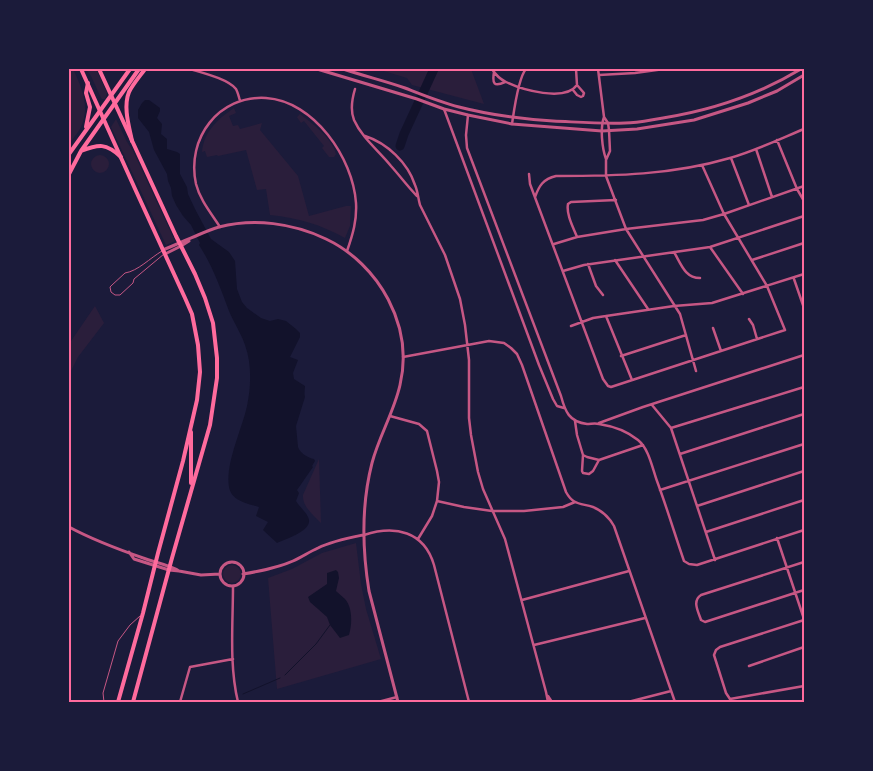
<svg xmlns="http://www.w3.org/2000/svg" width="873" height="771" font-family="'Crimson Pro',serif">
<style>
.green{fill:#2a1e3b}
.water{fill:#12122b}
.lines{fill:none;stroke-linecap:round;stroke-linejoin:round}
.stream{stroke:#12122b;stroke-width:1}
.river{stroke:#12122b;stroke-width:9}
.service{stroke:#c65784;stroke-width:1}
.minor{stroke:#c65784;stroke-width:2.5}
.tertiary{stroke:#c65784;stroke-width:3}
.secondary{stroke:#ff6b9d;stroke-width:4}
.primary{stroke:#ff6b9d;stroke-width:4}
.neatline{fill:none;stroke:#ff6b9d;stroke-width:2}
</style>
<rect width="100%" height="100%" fill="#1b1b3a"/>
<path class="green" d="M69 69H73C82 88 91 108 80 129 77 134 72 139 69 145Z
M86 69H96L107 93 106 97 105 99H102L101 98 91 76Z
M377 69H471L484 104 412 85 407 78Z
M234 108 236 113 229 116 233 126 238 125 240 129 262 123 260 130 298 176 309 216 346 206H351L350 226 345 238C319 224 299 218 270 215L266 189 257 190 246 150 218 156 217 155 207 157 205 151 202 152C204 131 218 119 234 108Z
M300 114C313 124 332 138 336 154L334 157H329L322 148 324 146 304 121 301 123 297 117Z
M116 119 127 142 133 151 175 241 166 245 111 127Z
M91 164a9 9 0 1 1 18 0a9 9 0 1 1-18 0Z
M95 306 104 323 78 357 69 375V344Z
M319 459 321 523C313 515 302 506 303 495Z
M356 543 361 584 366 609 381 659 277 689 268 578 292 569 322 553Z
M223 574a9 9 0 1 1 18 0a9 9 0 1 1-18 0Z"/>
<path class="water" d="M145 100H149L160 108V111L157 118 162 124 161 134 167 139V149L177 152 180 154V174L187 187 188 194 195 209 211 239 229 252 235 261 237 289 242 302 247 308 261 318 270 321 278 319 286 321 296 329 300 333V337L290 357 298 360 293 373 294 379 305 386C305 389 304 393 305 397L296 426 298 447C300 453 308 458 314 459L315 461 312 466 313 467 297 490 299 493 296 501C299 506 305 511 308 517 315 530 286 539 277 543L263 530 268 522 256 516 259 507C249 504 231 501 229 487 225 464 242 429 247 406 251 387 252 364 245 345 241 333 234 323 229 311 221 289 212 265 199 245L200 243 191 225 183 216 176 205 172 196 171 188 168 181 167 174 154 150 149 132 138 118V110L142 103Z
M336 570 338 572 339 578 336 591C339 594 342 596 345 599 353 608 352 625 349 635L340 638 330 625 327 617 310 602 308 597 327 584V573Z"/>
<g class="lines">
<path class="stream" d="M285 675 316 644 330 625
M243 694 280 678
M223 702 227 701"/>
<path class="river" d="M400 146 404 134 434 69"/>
<path class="service" d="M162 251C150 258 138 271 125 273L112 285 110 287 111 292 115 295H120L133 283 134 279 164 254
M104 702 103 693 118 641 130 625 140 616"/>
<path class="minor" d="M190 69C203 73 228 79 236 89 238 93 239 97 240 101
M492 69C495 74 500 79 506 82 522 90 565 102 577 85L576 69
M598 69 604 117C600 128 602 148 606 159
M494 72C492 84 494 87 505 82
M599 75 635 73 664 69
M355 89C352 99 350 110 354 120 362 138 379 151 391 166 400 176 408 187 417 196
M573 90 577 95 581 97 583 96 584 93 577 85
M444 109 539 365 553 399 557 406 564 408
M468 115 466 135 467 148 561 396C565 411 569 422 587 424 591 424 595 423 599 424 612 426 627 431 638 440 649 449 652 467 657 481 667 508 675 535 684 561L689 564 697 565 804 530
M604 117 608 123 609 130 610 151 606 160V176L626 229 680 314 696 371
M512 124C514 111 518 78 526 69
M365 136C387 143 408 163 415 185 418 192 418 198 420 205L445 255 460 299 465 325 469 360V418L471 435 478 472 483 489 505 539 546 692 548 702
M777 140 797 189 804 201
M756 149 772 197
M731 158 749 205
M529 174 530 184 603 379 608 386 611 387 785 330 767 286 724 214 702 165
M535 197C539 186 543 179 556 176 615 176 672 175 730 158 755 151 780 139 804 129
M220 227C211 213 200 200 196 184 186 138 219 95 266 98 314 101 353 158 356 203 357 220 353 234 347 251
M577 237C573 227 566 214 568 204L571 202 616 200
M554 244 577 237 626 229 703 220 724 214 804 186
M710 247 743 294
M674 252C681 264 685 278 700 278
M615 260 648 309
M752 260 804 243
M588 264 596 286 603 295
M563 271 584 265 710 247 804 216
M794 279 804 308
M606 316 632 380
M749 319 753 325 757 339
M571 326 593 318 606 316 674 306 712 303 804 274
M713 328 721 351
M621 356 686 335
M403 357 489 341 504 343 511 348 517 354 522 365 566 492C573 505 580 503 593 507 603 511 609 517 614 526L675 702
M652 405 671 428 715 560
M390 416 419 424 427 431 437 471 439 482 437 501 432 516 418 539
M575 421 577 435 583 455 587 457 599 460 643 445
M599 423 643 407 804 355
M671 428 804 387
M680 454 804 414
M583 455 582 471 583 473 589 474 593 471 599 460
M660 490 804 444
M437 501 464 507 492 511H524L563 507 575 502
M697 506 804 471
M706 532 804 500
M364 535C395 525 424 531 434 565L469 702
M777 538 804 619
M804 562 701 595C692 601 698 611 701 620L705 622 804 590
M233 586C233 624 229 665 238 702
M522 600 629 571
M804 620 720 647 716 650 714 655 726 693 730 699 804 686
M534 645 645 618
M749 666 804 647
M548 696 552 702
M180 702 190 667 233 659
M378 702 397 697
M628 702 671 691"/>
<path class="tertiary" d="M317 69 417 99 444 109 468 115 512 124 602 131 637 129 694 120 748 103 777 91 804 75
M343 69C364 76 385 81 405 88 423 95 440 102 459 107 490 115 521 119 553 121 577 122 601 124 625 123 638 123 650 120 663 118 713 110 758 95 801 69
M163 250C175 245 186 240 198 235 205 232 212 229 219 227 254 218 293 223 326 239 379 264 414 326 400 385 394 412 379 436 372 463 361 506 362 548 369 591L398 702
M165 254 181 246 189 241
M69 527C93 540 120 550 146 559 157 563 169 565 179 571
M129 552 134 559 169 570 179 571 201 575 220 574
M220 574a12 12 0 1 1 24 0a12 12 0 1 1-24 0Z
M243 574C260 571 277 568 293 561 302 557 309 552 318 548 332 541 348 538 363 535"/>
<path class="secondary" d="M81 69 136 191 185 298 192 314 198 345 200 372 197 400 183 461 158 553 143 613 118 702
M99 69 176 236 195 274 205 298 213 323 217 358V378L210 425 172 558 133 702
M191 483V432"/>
<path class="primary" d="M86 127 90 107 86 93 88 83
M132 141C129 126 123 107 129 92 133 84 140 76 145 69
M81 151C99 144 106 143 121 157
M69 154 130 69
M69 174 81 151 139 69"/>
</g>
<rect width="873" height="771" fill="none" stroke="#1b1b3a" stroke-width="140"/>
<rect x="70" y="70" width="733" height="631" class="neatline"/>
</svg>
